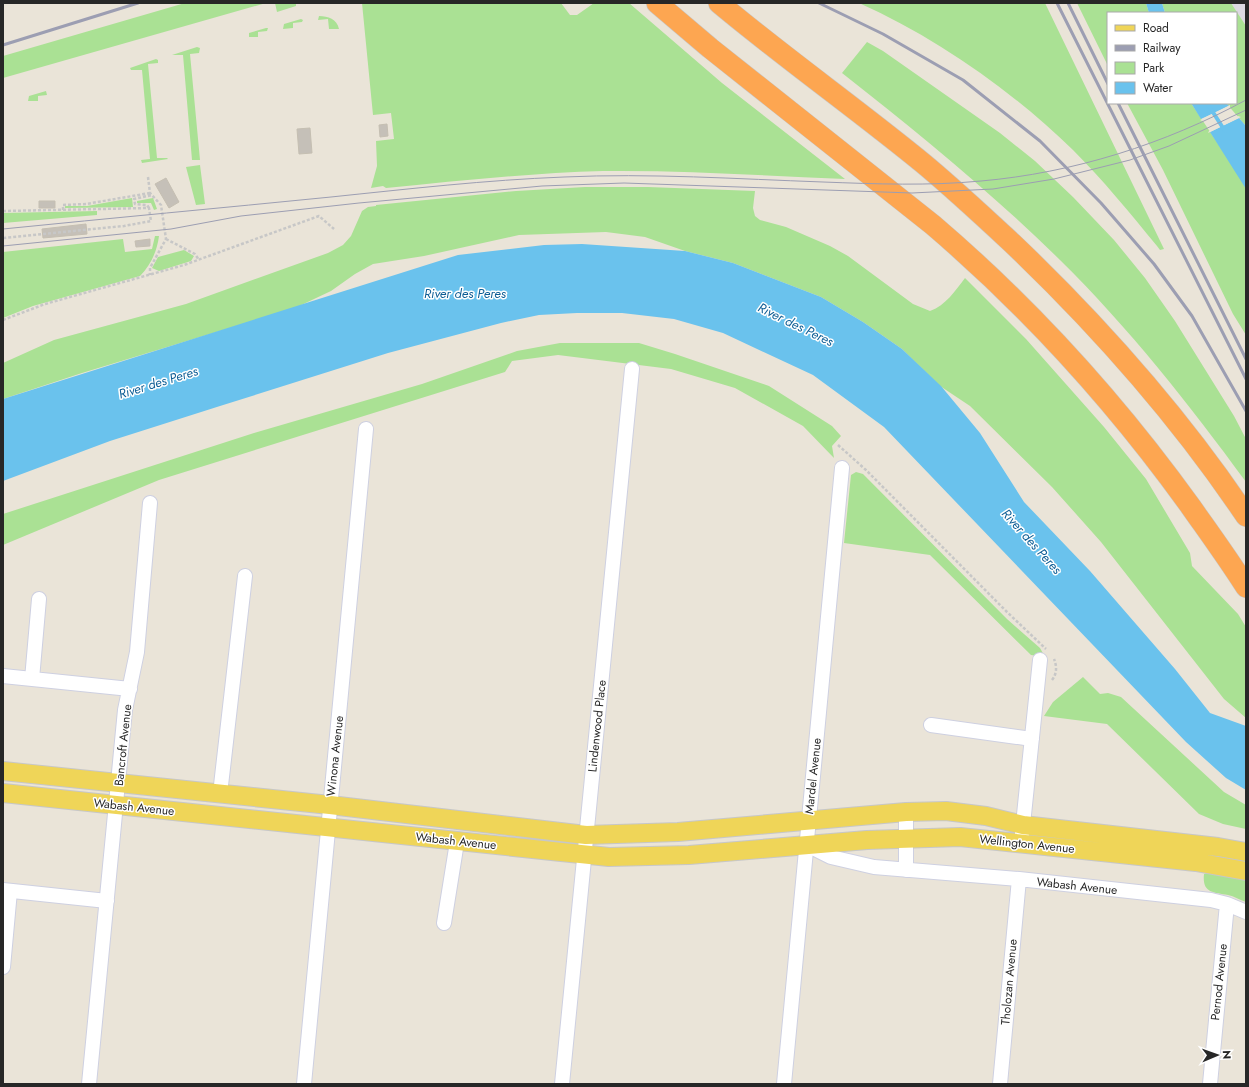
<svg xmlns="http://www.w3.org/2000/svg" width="1249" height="1087" font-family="Jost,sans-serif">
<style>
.industrial{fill:#dcd9e2}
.green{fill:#aae194}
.water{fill:#6ac2ed}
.pier{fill:#eae4d8}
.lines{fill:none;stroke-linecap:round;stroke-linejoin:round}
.stream{stroke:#6ac2ed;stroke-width:4}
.building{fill:#c5c0b8;stroke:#c5bfb2}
.minor-casing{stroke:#ced0e1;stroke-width:16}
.major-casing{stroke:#c7c7c7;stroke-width:20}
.highway-casing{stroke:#c7c7c7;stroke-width:22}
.path{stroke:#c7c7c7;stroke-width:2.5;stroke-dasharray:3 2;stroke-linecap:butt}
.minor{stroke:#fff;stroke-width:14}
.major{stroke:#efd558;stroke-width:18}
.highway{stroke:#fda651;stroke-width:21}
.tram{stroke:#9c9eb2;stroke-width:1}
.rail{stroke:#9c9eb2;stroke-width:3}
.labels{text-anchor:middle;stroke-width:3;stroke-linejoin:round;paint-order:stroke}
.street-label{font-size:12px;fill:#272727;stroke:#fff}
.water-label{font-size:13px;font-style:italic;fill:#0e5e95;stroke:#fff}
</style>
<rect width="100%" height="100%" fill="#eae4d8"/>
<path class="industrial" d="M1231 3H1246V26Z"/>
<path class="green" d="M185 3H266L3 78V56Z
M275 3H296V6L277 12Z
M362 3H561L570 15H577L594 3H629L722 83 845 179C765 176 684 170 603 171 531 173 458 181 386 188L383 186 371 188 377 166 376 141 394 139 391 113 373 115Z
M859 3H1045L1164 249 1160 250 1157 246C1130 213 1103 180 1073 150 1011 90 937 38 859 3Z
M1077 3H1146L1149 13H1108V66Z
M1162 3H1231L1246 26V126L1226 103H1236V13H1165Z
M319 16C328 16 337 19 339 29H329L328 19 318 20Z
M301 19 303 20 302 22 293 23V28L283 29 284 24Z
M266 28H268L267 31 258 32V37H249V33Z
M867 42 883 51 1000 133 1035 161 1073 197 1114 240 1145 278 1175 321 1234 416 1246 439V482C1189 404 1129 328 1060 260 992 193 917 132 842 73Z
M197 47 200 48 199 53 190 54 200 160H192L183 55H172Z
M156 59 158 60V63L148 64 157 158H167L168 159 142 163 141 160 150 159 142 70H131L130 68Z
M46 91 47 95 38 96V101H28L29 96Z
M1127 103H1191L1242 180 1246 189V335L1233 314 1163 170Z
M200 165 205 204 196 205 186 167Z
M585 187H648L755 191 753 208 755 216 760 220 786 227 830 246 848 256 913 304 930 311C946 305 955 291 965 278L1026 339 1104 427 1146 479 1190 553 1192 566 1238 614 1246 627V718L1224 699 1101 542 1052 487 970 406 940 386 902 349 863 322 821 297 733 263 685 251 645 237 606 232 519 235 424 256 373 264 355 274 331 291 295 308 82 373 3 399V363L54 340 186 304 328 253 343 245 351 236 362 211 368 207 376 206V205L516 191Z
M132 198 133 207 65 208V206H87Z
M153 198 157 209 154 210 151 203H137V201Z
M97 211V215L3 223V213Z
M155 236H159C157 251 151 265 140 276L33 306 3 318V252L123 239 125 252 152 249Z
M184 250 194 256 191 261 159 271 152 268 158 257Z
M560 343H639L675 354 769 386 832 426 841 436 832 446 834 458 803 426 735 388 671 369 558 355 512 361 505 372 159 480 3 545V514L254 433 422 384 517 351Z
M856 472 863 474 1007 619 1040 648 1045 657 1031 655 930 555 844 543 851 475Z
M1083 677 1100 694 1108 693 1121 697 1224 792 1246 805V829L1223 824 1199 814 1107 724 1044 716 1053 702Z
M1213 872 1246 880V902C1240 900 1234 896 1228 895 1213 892 1202 893 1204 874Z"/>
<path class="water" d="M1146 3H1162L1165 13H1149Z
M1191 103H1226L1229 106 1201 119Z
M1239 118 1246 126V189L1210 132Z
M582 244 685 251 733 263 821 297 863 322 902 349 941 386 980 433 1024 502 1090 571 1175 669 1210 713 1246 726V790L1226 778 1186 742 884 427 813 375 723 333 674 319 622 313H577L539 315 501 323 388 353 220 406 110 441 3 481V399L458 255 544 245Z"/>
<path class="pier" d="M1230 105V107L1202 121 1200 120Z
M1238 116 1241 117 1208 133 1209 131Z"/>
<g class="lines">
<path class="stream" d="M1207 103 1225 131"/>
</g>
<path class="building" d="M387 124 388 136 380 137 379 125Z
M310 128 312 153 299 154 297 129Z
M166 178 179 202 169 208 155 184Z
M39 201H55V208H39Z
M86 224 87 234 43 238 42 229Z
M150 239V246L136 247 135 241Z"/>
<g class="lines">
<defs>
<path id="minor" d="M3 676 130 689
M32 679 39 599
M931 725 1032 739
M220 794 245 576
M1022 834 1040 660
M807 845 831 857 874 867 1019 879 1211 900 1227 904 1246 912
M906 870V812
M3 890 107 901
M444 923 457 842
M3 967 10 891
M89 1084 125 710 137 652 150 503
M304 1084 366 429
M562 1084 632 369
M784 1084 842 468
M1000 1084 1019 879
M1210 1084 1227 904"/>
<path id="major" d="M3 771 330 805 586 835 678 832 906 812 946 811 986 816 1023 825 1218 847 1246 852
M3 793 609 857 689 855 867 840 960 837 1196 862 1246 871"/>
<path id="highway" d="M657 3 710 48 933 225C1030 308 1117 404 1191 507 1210 534 1229 560 1246 587
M719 3C786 59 857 109 924 164 954 189 983 216 1012 243 1099 326 1179 416 1246 516"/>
</defs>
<use href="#minor" class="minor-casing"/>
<use href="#major" class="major-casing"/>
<use href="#highway" class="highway-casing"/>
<path class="path" d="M148 177 150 193 161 205 166 239 150 268V275
M149 208 147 205 135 204 134 199 152 195
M63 210V205L86 204 150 193
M3 211 149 208 151 221 124 226 3 238
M166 239 195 254 199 260
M3 320 45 304 184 265 319 216 334 229
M838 445 866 470 1007 612 1046 649
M1052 680C1057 674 1057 666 1054 659"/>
<use href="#minor" class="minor"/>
<use href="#major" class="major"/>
<use href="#highway" class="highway"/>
<path class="tram" d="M3 229C112 218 221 208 331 197 408 189 486 180 564 177 650 173 737 179 823 182 876 184 929 186 981 181 1073 173 1165 144 1246 100
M3 246 171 229 241 216 359 203 542 186 624 183 912 193 993 189 1054 179 1130 160 1169 146 1246 110"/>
<path class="rail" d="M819 3 883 34 963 80 1040 141 1101 203 1154 264 1192 316 1246 411
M1057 3 1246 379
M1068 3 1108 84
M3 45 138 3
M1118 103 1246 359"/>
</g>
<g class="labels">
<g class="street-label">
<text transform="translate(597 726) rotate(-84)" y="4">Lindenwood Place</text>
<text transform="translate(123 745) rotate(-84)" y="4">Bancroft Avenue</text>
<text transform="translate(335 756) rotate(-84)" y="4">Winona Avenue</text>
<text transform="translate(813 776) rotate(-84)" y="4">Mardel Avenue</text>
<text transform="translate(134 807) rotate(6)" y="4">Wabash Avenue</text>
<text transform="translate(456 841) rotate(6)" y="4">Wabash Avenue</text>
<text transform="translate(1027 844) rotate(6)" y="4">Wellington Avenue</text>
<text transform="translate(1077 886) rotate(6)" y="4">Wabash Avenue</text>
<text transform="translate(1009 982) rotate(-85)" y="4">Tholozan Avenue</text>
<text transform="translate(1219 982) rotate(-84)" y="4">Pernod Avenue</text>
</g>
<g class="water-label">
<text x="465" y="298">River des Peres</text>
<text transform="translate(796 324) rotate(26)" y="5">River des Peres</text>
<text transform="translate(158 382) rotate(-17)" y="5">River des Peres</text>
<text transform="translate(1032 541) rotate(48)" y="5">River des Peres</text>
</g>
</g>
<rect width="1249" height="1087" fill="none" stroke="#272727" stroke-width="8"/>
<rect x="1107" y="12" width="130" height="92" fill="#ffffff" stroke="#a9a9a9"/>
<rect x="1115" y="25" width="20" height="6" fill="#efd558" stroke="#a9a9a9"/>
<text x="1143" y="32" font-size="12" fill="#272727">Road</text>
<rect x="1115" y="45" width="20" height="6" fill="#9c9eb2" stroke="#a9a9a9"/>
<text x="1143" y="52" font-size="12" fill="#272727">Railway</text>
<rect x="1115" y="62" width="20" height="12" fill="#aae194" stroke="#a9a9a9"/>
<text x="1143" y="72" font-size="12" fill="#272727">Park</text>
<rect x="1115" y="82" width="20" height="12" fill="#6ac2ed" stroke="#a9a9a9"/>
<text x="1143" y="92" font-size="12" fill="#272727">Water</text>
<g transform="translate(1217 1055) rotate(88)" stroke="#ffffff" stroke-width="3" paint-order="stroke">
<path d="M0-3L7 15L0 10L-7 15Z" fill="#272727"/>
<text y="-6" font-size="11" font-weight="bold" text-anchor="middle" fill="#272727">N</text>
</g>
</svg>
